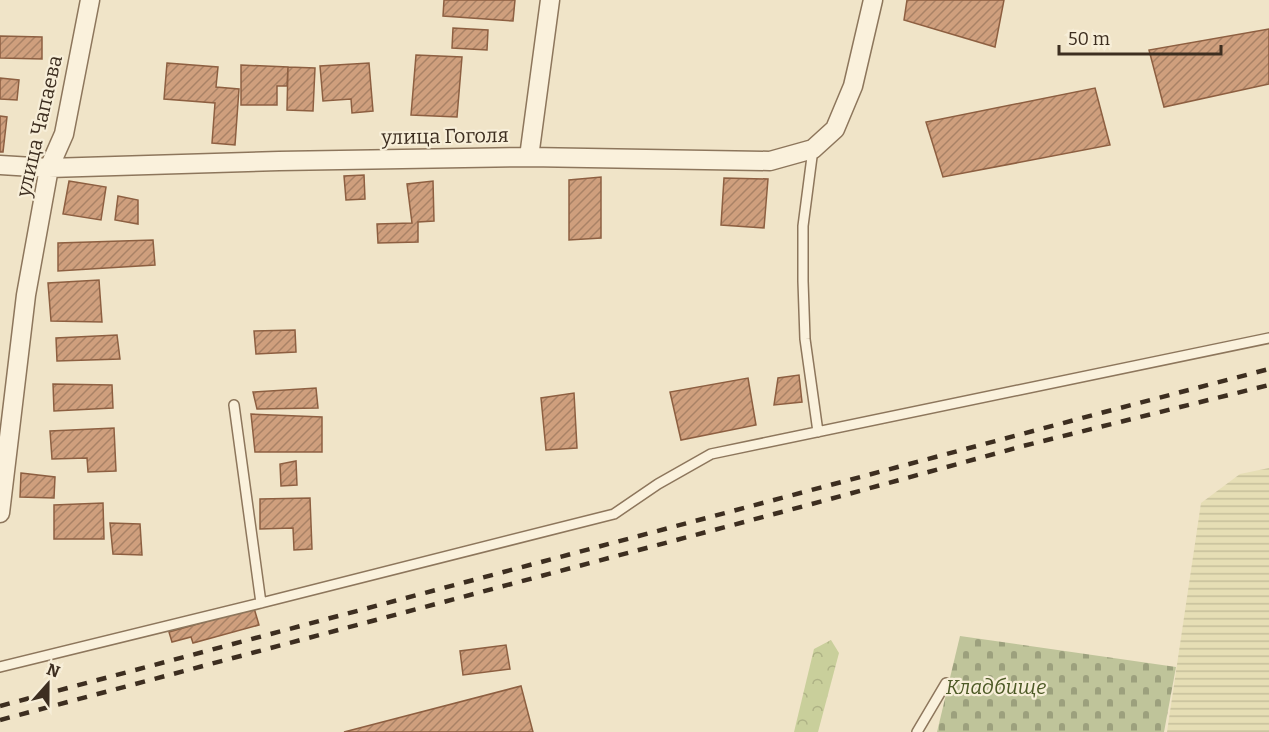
<svg xmlns="http://www.w3.org/2000/svg" width="1269" height="732" font-family="Bitter,serif">
<style>
.farmland{fill:url(#farmland-rules)}
.forest{fill:url(#forest-crowns)}
.cemetery{fill:url(#cemetery-stones)}
.building{fill:url(#building-hatch);stroke:#8d5f41;stroke-width:1.5}
.lines{fill:none;stroke-linecap:round;stroke-linejoin:round}
.service-casing{stroke:#8d765c;stroke-width:12}
.minor-casing{stroke:#8d765c;stroke-width:21}
.service{stroke:#faf1dc;stroke-width:9}
.minor{stroke:#faf1dc;stroke-width:18}
.rail{stroke:#3d2e20;stroke-width:4.5;stroke-dasharray:10 10;stroke-linecap:butt}
.labels{text-anchor:middle;stroke-width:4.5;stroke-linejoin:round;paint-order:stroke}
.street-label{font-size:20px;fill:#3d2e20;stroke:#f7eed8}
.park-label{font-size:20px;font-style:italic;fill:#4d5a26;stroke:#f7eed8}
</style>
<defs>
<pattern id="farmland-rules" width="6" height="5" patternUnits="userSpaceOnUse" patternTransform="scale(1.5)"><rect width="6" height="5" fill="#e6deb5"/><path d="M0 2.5h6" fill="none" stroke="#c6bf9b"/></pattern>
<pattern id="forest-crowns" width="20" height="18" patternUnits="userSpaceOnUse" patternTransform="scale(1.5)"><rect width="20" height="18" fill="#c9cf9b"/><path d="M2 6a3 3 0 1 1 6 0M12 15a3 3 0 1 1 6 0" fill="none" stroke="#aeb285"/></pattern>
<pattern id="cemetery-stones" width="16" height="16" patternUnits="userSpaceOnUse" patternTransform="scale(1.5)"><rect width="16" height="16" fill="#bfc49a"/><path d="M2 7V4a2 2 0 0 1 4 0v3zM10 15v-3a2 2 0 0 1 4 0v3z" fill="#9ca07d"/></pattern>
<pattern id="building-hatch" width="6" height="6" patternUnits="userSpaceOnUse" patternTransform="scale(1.5)"><rect width="6" height="6" fill="#cf9f7d"/><path d="M-1 1l2-2M0 6l6-6M5 7l2-2" fill="none" stroke="#a98266"/></pattern>
</defs>
<rect width="100%" height="100%" fill="#f0e4c8"/>
<path class="farmland" d="M1269 468V732H1167L1201 503 1240 474Z"/>
<path class="forest" d="M831 640 839 653 818 732H794L814 649Z"/>
<path class="cemetery" d="M960 636 1176 667 1164 732H937Z"/>
<path class="building" d="M444 0H515L513 21 443 16Z
M907 0H1004L995 47 904 20Z
M453 28 488 30 487 50 452 48Z
M1269 29V84L1164 107 1149 50Z
M0 36 42 37V59L0 58Z
M416 55 462 57 457 117 411 115Z
M167 63 218 67 216 87 239 89 235 145 212 143 215 103 164 99Z
M369 63 373 111 352 113 351 99 323 101 320 66Z
M241 65 288 67 287 86H277V105H241Z
M288 67 315 68 313 111 287 110Z
M0 78 19 80 17 100 0 99Z
M1095 88 1110 145 943 177 926 122Z
M0 116 7 117 3 152H0Z
M364 175 365 199 346 200 344 176Z
M601 177V238L569 240V180Z
M724 178 768 179 764 228 721 225Z
M69 181 106 187 101 220 63 214Z
M433 181 434 221 418 222V242L378 243 377 224 412 223 407 184Z
M118 196 138 200V224L115 220Z
M153 240 155 265 58 271V243Z
M99 280 102 322 51 321 48 283Z
M295 330 296 352 256 354 254 331Z
M117 335 120 359 57 361 56 338Z
M799 375 802 402 774 405 778 378Z
M748 378 756 425 681 440 670 392Z
M53 384 112 385 113 408 54 411Z
M316 388 318 408 257 409 253 392Z
M574 393 577 448 546 450 541 398Z
M251 414 322 417V452H255Z
M114 428 116 471 88 472 87 458 52 459 50 431Z
M296 461 297 485 281 486 280 464Z
M21 473 55 477 54 498 20 497Z
M310 498 312 549 294 550 293 528 260 529V499Z
M103 503 104 539H54V505Z
M110 523 140 524 142 555 113 554Z
M254 608 259 625 193 643 191 637 172 642 169 632Z
M506 645 510 669 463 675 460 651Z
M521 686 533 732H344Z"/>
<g class="lines">
<defs>
<path id="service" d="M813 149 803 226V281L805 339 818 432
M234 405 261 603
M0 667 261 603 614 514 658 484 711 454 1269 338
M917 732 946 683"/>
<path id="minor" d="M529 157 550 0
M0 165 49 168 279 161 529 157 770 161 813 149 835 129 853 86 873 0
M0 513 26 295 49 168 64 134 90 0"/>
</defs>
<use href="#service" class="service-casing"/>
<use href="#minor" class="minor-casing"/>
<use href="#service" class="service"/>
<use href="#minor" class="minor"/>
<path class="rail" d="M0 706 1097 414 1269 369
M0 720 823 501 1023 446 1269 385"/>
</g>
<g class="labels">
<g class="street-label">
<text transform="translate(39 126) rotate(-77)" y="7">улица Чапаева</text>
<text transform="translate(445 136) rotate(-1)" y="7">улица Гоголя</text>
</g>
<g class="park-label">
<text x="996" y="694">Кладбище</text>
</g>
</g>
<g transform="translate(48 684) rotate(21)" stroke="#f7eed8" stroke-width="4.5" paint-order="stroke">
<path d="M0-4.5L10 22L0 15L-10 22Z" fill="#3d2e20"/>
<text y="-9" font-size="16" font-weight="bold" text-anchor="middle" fill="#3d2e20">N</text>
</g>
<path d="M1059 45v9h162v-9" fill="none" stroke="#3d2e20" stroke-width="3"/>
<text x="1068" y="45" font-size="18" fill="#3d2e20" stroke="#f7eed8" stroke-width="4.5" paint-order="stroke">50 m</text>
</svg>
